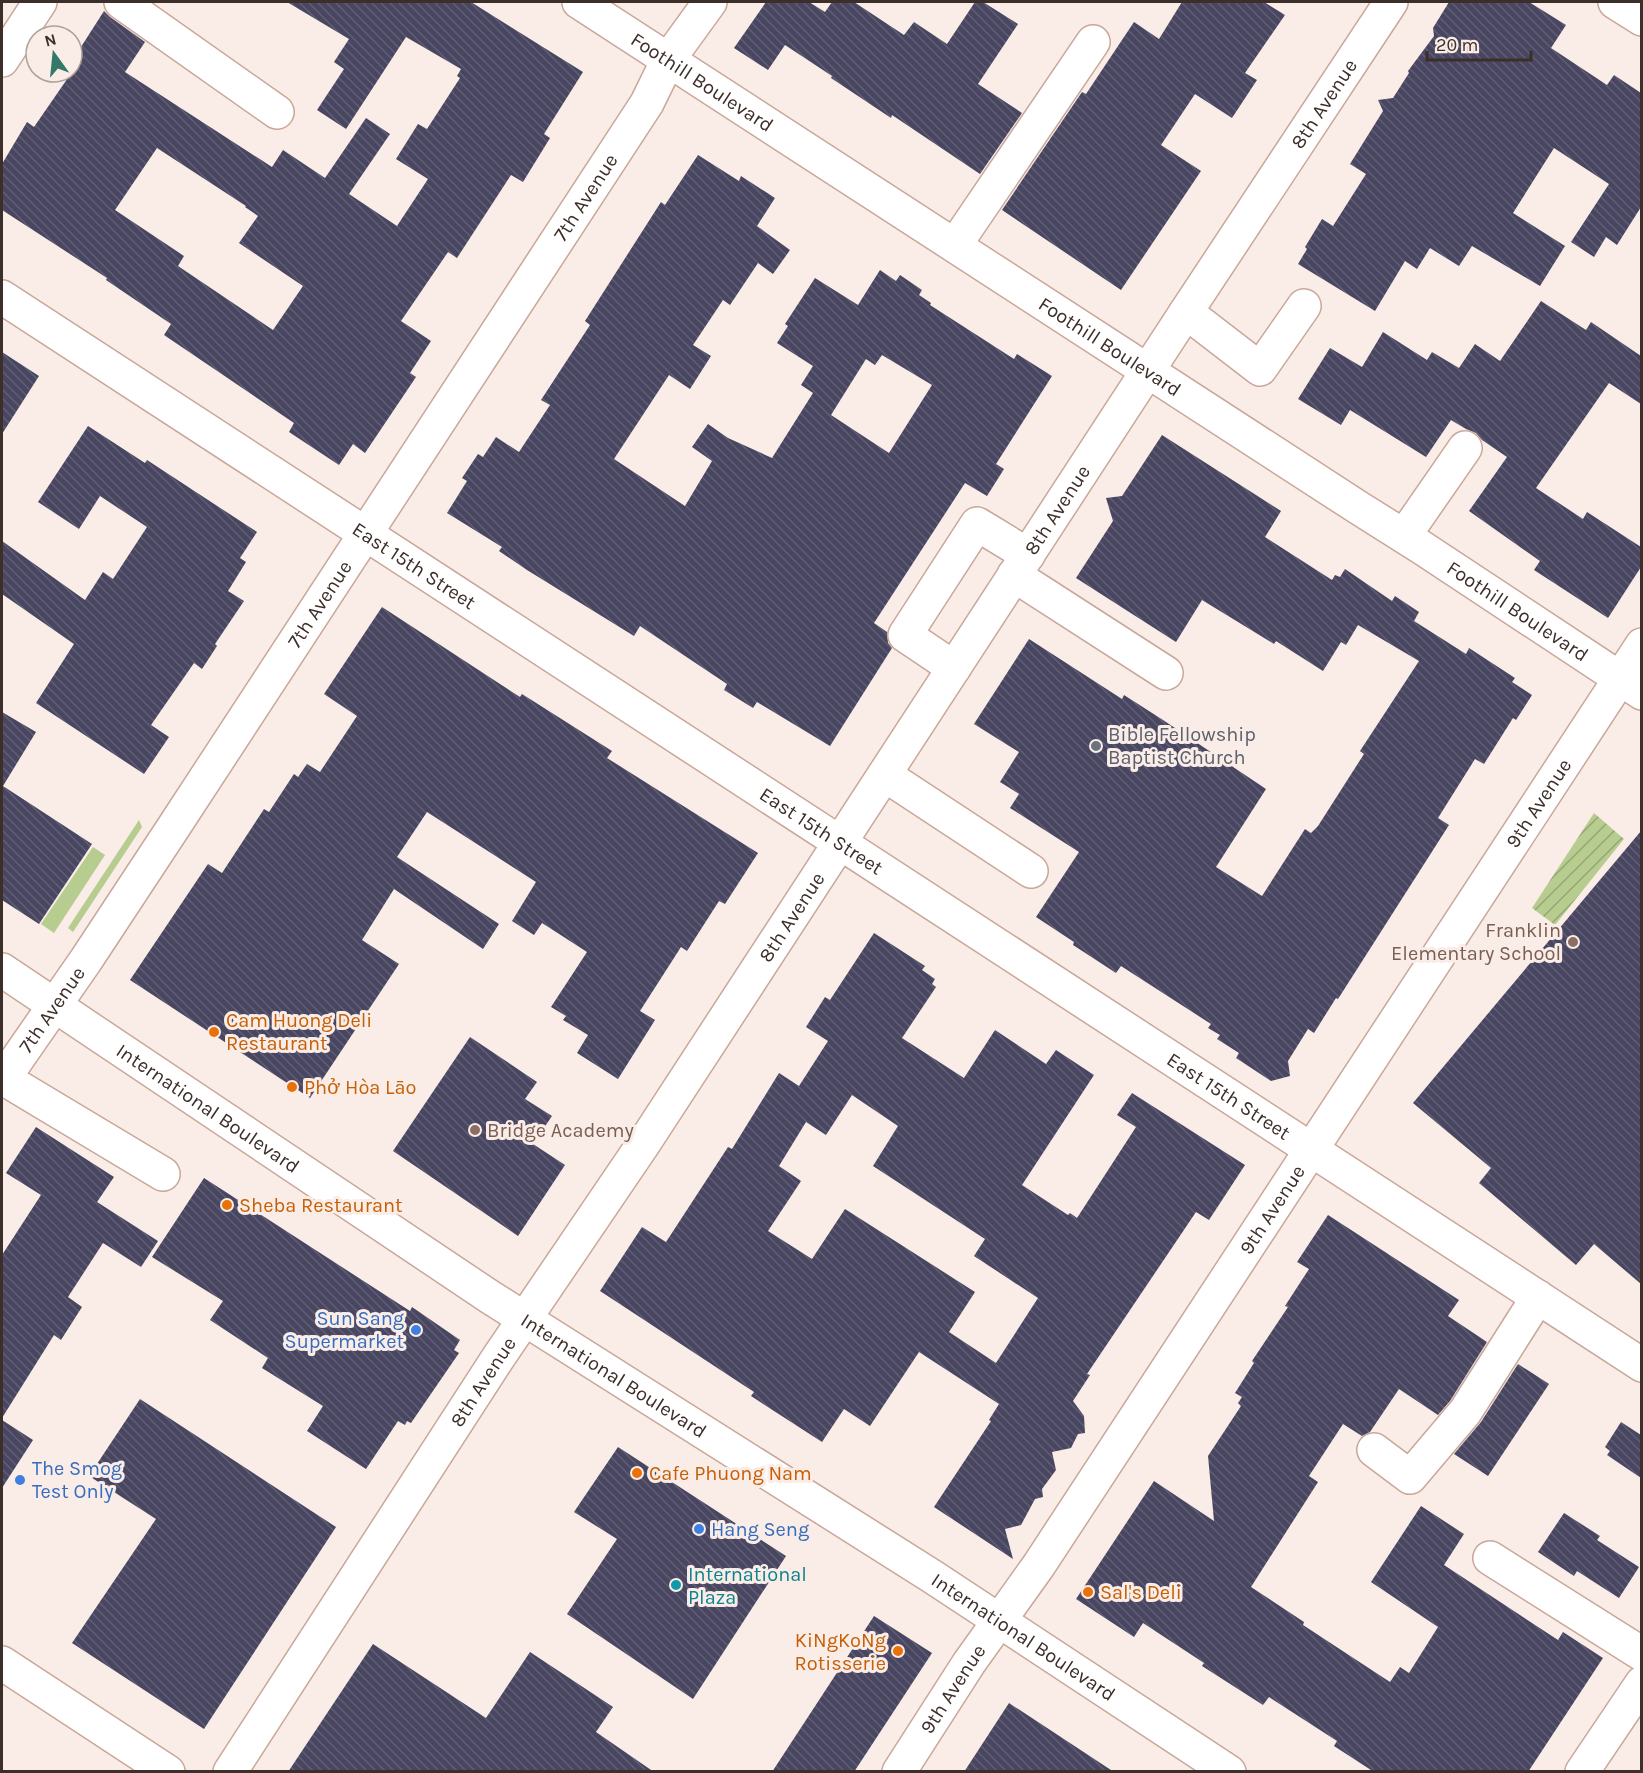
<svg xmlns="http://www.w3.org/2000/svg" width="1643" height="1773" font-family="Karla,sans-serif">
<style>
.green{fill:#b7cc8f}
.garden{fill:url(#garden-furrows)}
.building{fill:url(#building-back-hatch);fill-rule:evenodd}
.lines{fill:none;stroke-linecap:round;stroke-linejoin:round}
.minor-casing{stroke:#c9a79a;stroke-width:36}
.major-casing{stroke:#c9a79a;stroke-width:36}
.minor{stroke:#fff;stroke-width:33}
.major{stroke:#fff;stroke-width:33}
.worship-dot{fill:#6b7280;stroke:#faece6;stroke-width:2}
.education-dot{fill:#8d6e63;stroke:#faece6;stroke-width:2}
.food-dot{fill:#e8710a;stroke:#faece6;stroke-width:2}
.shop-dot{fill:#3f7fe0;stroke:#faece6;stroke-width:2}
.culture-dot{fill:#0f9aa8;stroke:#faece6;stroke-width:2}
.labels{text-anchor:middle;stroke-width:6;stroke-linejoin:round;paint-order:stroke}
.street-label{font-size:20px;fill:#3c2e29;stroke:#faece6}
.worship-label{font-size:20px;fill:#5b616d;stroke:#faece6;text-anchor:start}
.education-label{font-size:20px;fill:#785e54;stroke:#faece6;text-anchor:end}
.food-label{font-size:20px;fill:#c56008;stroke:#faece6;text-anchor:start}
.shop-label{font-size:20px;fill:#366cbe;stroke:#faece6;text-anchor:start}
.culture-label{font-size:20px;fill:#0d838f;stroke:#faece6;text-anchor:start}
</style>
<defs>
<pattern id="garden-furrows" width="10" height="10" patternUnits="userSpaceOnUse" patternTransform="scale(1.5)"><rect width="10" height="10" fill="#b7cc8f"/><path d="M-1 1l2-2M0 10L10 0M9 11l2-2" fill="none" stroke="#96a675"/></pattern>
<pattern id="building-back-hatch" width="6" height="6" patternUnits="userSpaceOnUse" patternTransform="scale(1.5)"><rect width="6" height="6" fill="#484661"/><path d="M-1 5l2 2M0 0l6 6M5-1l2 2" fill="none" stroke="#615e74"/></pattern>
</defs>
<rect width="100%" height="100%" fill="#faece6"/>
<path class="green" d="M139 820 142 827 73 932 68 928Z
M93 847 105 855 54 933 41 924Z"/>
<path class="garden" d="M1594 813 1624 839 1555 925 1532 908Z"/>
<path class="building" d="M287 2H471L583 72 544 134 550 138 523 182 511 175 457 258 448 252 401 321 431 341 410 373 416 377 365 453 353 444 339 465 289 432 294 423 164 335 171 324 106 280 107 278 2 210V164L27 122 34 127 72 72V61L104 11 110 17 145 42 125 72 272 167 283 150 325 178 366 118 390 134 349 194 397 226 428 179 396 159 418 124 427 129 460 78 457 76 461 69 406 37 346 129 317 110 344 69 334 62 349 39ZM157 148 246 206 245 207 258 216 239 243 303 286 273 330 178 266 184 256 115 210Z
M766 2H809L825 12 832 2H854L904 35 914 22 947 44 975 2H983L1018 24 978 84 1022 113 980 174 892 115 891 118 831 78 832 76 785 45 768 70 734 48Z
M1182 2H1264L1285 15 1245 73 1257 80 1232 118 1195 94 1161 145 1201 171 1121 290 1002 210 1082 92 1086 94 1134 22 1159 39Z
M1449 2H1529L1566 25 1551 48 1607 85 1614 75 1641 93V207L1617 245 1606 237 1594 257 1571 242 1609 184 1554 148 1513 213 1565 246 1540 286 1472 246 1459 266 1430 248 1417 269 1405 261 1375 311 1298 264 1307 249 1305 247 1322 219 1333 226 1366 174 1350 164 1383 111 1378 100 1393 98 1409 73 1408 71 1434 36 1433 28Z
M698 155 739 181 741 176 775 198 757 226 790 250 773 274 758 263 730 305 723 300 693 345 711 356 690 389 669 375 614 459 685 506 712 461 692 447 708 424 728 438 772 458 813 393 801 385 813 366 777 343 788 326 785 324 815 278 858 305 880 270 896 281 900 275 922 290 919 295 931 303 930 305 1014 359 1017 354 1052 376 996 464 1004 469 987 496 965 483 874 623 887 632 888 643 892 648 830 746 757 702 753 708 724 690 727 684 640 626 634 636 527 570 499 551 502 547 447 513 467 481 462 478 478 454 483 457 496 437 519 452 550 405 541 400 590 325 585 321 661 202 665 205ZM882 355 932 385 889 453 831 415 866 359 875 365Z
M1541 301 1586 330 1591 322 1641 356V404L1609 383 1536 488 1583 519 1587 512 1641 547V567L1608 618 1534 570 1540 561 1469 511 1507 457 1482 440 1476 433 1466 429 1451 420 1426 457 1350 410 1341 425 1298 399 1330 348 1362 367 1383 332 1427 360 1432 352 1459 368 1475 344 1500 361Z
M2 352 39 376 2 434Z
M88 426 145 463 147 460 257 532 240 558 246 562 228 591 244 601 215 644 217 646 202 669 194 663 151 725 169 737 144 774 36 703 74 644 2 594V541L85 600 103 572 113 579 147 527 100 496 79 529 38 502Z
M1162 435 1281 511 1265 537 1332 580 1335 575 1340 577 1345 569 1392 601 1395 596 1419 612 1414 621 1466 654 1469 648 1515 678 1512 682 1532 695 1516 720 1513 718 1484 764 1475 759 1438 818 1449 825 1338 999 1336 998 1314 1033 1308 1029 1288 1061 1290 1076 1271 1081 1236 1058 1239 1053 1217 1039 1220 1035 1208 1028 1211 1024 1121 966 1116 973 1073 945 1074 942 1036 917 1079 852 1010 808 1019 794 1000 782 1019 752 974 724 1029 639 1122 699 1124 695 1163 720 1266 789 1216 867 1262 896 1305 829 1311 833 1318 826 1364 754 1360 751 1419 661 1358 625 1346 645 1341 642 1323 671 1276 641 1274 644 1202 600 1176 642 1076 578 1113 521 1106 498 1122 496Z
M382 607 520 697 522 694 612 751 607 758 758 853 725 904 719 901 687 951 681 947 640 1011 655 1020 618 1079 577 1053 588 1035 563 1020 566 1016 551 1007 587 952 542 923 534 935 512 921 536 882 427 812 397 857 499 924 483 949 394 889 362 940 399 964 310 1098 130 980 208 864 222 873 264 809 269 812 294 774 298 777 307 764 320 772 357 716 324 694Z
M2 712 36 732 3 786 92 844 39 924 2 900Z
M1641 831V1284L1594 1244 1576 1265 1479 1183 1491 1168 1413 1103Z
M874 933 925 966 922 970 935 979 932 984 936 987 902 1038 964 1078 995 1030 1046 1064 1056 1050 1094 1075 1022 1185 1068 1215 1070 1213 1077 1218 1136 1127 1117 1115 1132 1093 1245 1165 1209 1220 1196 1212 1087 1374 1090 1375 1073 1401 1084 1416 1085 1433 1078 1434 1071 1448 1052 1452 1056 1470 1042 1489 1043 1497 1035 1499 1021 1525 1005 1529 1013 1559 934 1507 991 1421 989 1420 999 1404 919 1352 870 1426 844 1409 822 1442 751 1396 754 1392 600 1291 642 1227 666 1242 728 1147 732 1149 779 1073 799 1086 828 1041 806 1027 825 997 830 1000ZM852 1095 898 1126 873 1166 985 1239 974 1256 1038 1298 996 1363 949 1332 975 1292 845 1209 812 1259 768 1231 801 1181 779 1166 806 1122 826 1135Z
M470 1037 537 1082 525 1099 552 1116 533 1144 565 1165 518 1236 393 1151Z
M36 1127 114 1177 97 1202 158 1241 141 1267 103 1243 68 1297 82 1307 61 1340 54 1335 2 1418V1255L41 1195 6 1173Z
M204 1178 410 1311 412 1307 460 1340 454 1350 459 1353 411 1423 407 1421 405 1425 398 1421 366 1469 307 1431 323 1406 262 1368 268 1358 210 1320 223 1301 152 1257Z
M1328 1215 1459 1300 1448 1316 1487 1342 1450 1401 1438 1415 1399 1389 1370 1432 1362 1436 1343 1424 1309 1476 1318 1482 1251 1587 1304 1622 1303 1625 1390 1682 1400 1667 1409 1673 1438 1627 1371 1582 1421 1506 1464 1534 1444 1565 1558 1640 1563 1632 1603 1658 1528 1772H1374L1334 1746 1337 1741 1269 1697 1263 1705 1202 1666 1204 1663 1143 1623 1134 1637 1076 1599 1154 1481 1214 1521 1208 1456 1241 1406 1238 1403 1242 1397 1235 1393 1254 1363 1252 1361 1288 1307 1285 1306 1309 1269 1297 1262Z
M1518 1364 1549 1384 1488 1476 1454 1454 1481 1422Z
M140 1399 336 1527 204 1729 72 1643 156 1519 89 1476Z
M2 1420 33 1440 2 1488Z
M1621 1422 1641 1435V1478L1607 1455 1610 1451 1605 1447Z
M618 1447 786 1556 693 1699 567 1614 617 1539 574 1512Z
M1564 1513 1600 1536 1597 1540 1639 1567 1619 1598 1577 1571 1574 1576 1538 1552Z
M874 1616 932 1653 854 1772H772Z
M373 1644 486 1718 530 1652 613 1707 596 1732 654 1772H288Z
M1009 1703 1114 1772H964Z"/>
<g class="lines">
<defs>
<g id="minor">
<path d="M121 2 277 112"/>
<path d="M1615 2 1642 19"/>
<path d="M2 60 40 2"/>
<path d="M955 245 1093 42"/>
<path d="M1186 312 1260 369 1304 306"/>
<path d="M1404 536 1465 448"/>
<path d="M1014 575 1166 673"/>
<path d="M954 668 905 635 977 524 1028 555"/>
<path d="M885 775 1031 871"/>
<path d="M3 1078 163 1174"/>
<path id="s1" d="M2 1081 86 960 173 828 647 103 668 60 710 2"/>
<path d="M1374 1450 1410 1477 1465 1412 1538 1297"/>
<path d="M1490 1558 1642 1654"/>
<path id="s2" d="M230 1772 498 1358 644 1143 1186 312 1391 2"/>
<path id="s3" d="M899 1772 969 1663 1039 1565 1642 645"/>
<path d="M1582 1772 1642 1683"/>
</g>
<g id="major">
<path id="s4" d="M579 2 1359 508 1421 547 1642 693"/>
<path id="s5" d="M2 297 1642 1365"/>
<path id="s6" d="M2 970 490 1297 933 1577 1229 1772"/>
<path d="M2 1663 168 1772"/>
</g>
</defs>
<use href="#minor" class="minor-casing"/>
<use href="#major" class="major-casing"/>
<use href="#minor" class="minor"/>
<use href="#major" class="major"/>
</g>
<circle class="worship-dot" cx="1096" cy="746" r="6"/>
<g class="education-dot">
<circle cx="1573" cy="942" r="6"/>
<circle cx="475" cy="1130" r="6"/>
</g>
<g class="food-dot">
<circle cx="214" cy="1032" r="6"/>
<circle cx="292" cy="1087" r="6"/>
<circle cx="227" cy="1205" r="6"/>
<circle cx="637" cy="1473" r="6"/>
<circle cx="1088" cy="1592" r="6"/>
<circle cx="898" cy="1651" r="6"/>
</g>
<g class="shop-dot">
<circle cx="416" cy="1330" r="6"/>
<circle cx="20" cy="1480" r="6"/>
<circle cx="699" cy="1529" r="6"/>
</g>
<circle class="culture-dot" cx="676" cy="1585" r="6"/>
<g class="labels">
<g class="street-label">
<text dy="7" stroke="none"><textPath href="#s4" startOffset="147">Foothill Boulevard</textPath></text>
<text dy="7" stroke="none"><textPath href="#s2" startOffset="1995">8th Avenue</textPath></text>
<text dy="7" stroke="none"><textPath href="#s1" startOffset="1059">7th Avenue</textPath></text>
<text dy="7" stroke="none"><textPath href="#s4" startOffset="633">Foothill Boulevard</textPath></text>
<text dy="7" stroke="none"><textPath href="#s2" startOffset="1509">8th Avenue</textPath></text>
<text dy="7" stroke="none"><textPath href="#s5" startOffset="492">East 15th Street</textPath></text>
<text dy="7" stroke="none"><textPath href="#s1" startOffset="573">7th Avenue</textPath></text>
<text dy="7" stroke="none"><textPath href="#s4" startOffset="1119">Foothill Boulevard</textPath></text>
<text dy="7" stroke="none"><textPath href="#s3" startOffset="1161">9th Avenue</textPath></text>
<text dy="7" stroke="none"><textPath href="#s5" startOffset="978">East 15th Street</textPath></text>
<text dy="7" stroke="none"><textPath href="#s2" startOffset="1023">8th Avenue</textPath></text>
<text dy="7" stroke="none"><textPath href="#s1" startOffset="87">7th Avenue</textPath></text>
<text dy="7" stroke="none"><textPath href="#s5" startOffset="1464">East 15th Street</textPath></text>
<text dy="7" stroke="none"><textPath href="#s6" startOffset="248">International Boulevard</textPath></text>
<text dy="7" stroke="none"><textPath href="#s3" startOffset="675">9th Avenue</textPath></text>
<text dy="7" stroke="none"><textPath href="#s6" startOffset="734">International Boulevard</textPath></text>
<text dy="7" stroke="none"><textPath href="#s2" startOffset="465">8th Avenue</textPath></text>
<text dy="7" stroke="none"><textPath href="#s6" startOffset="1220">International Boulevard</textPath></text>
<text dy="7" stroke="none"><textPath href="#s3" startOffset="99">9th Avenue</textPath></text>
</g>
<g class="worship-label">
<text x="1108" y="741">Bible Fellowship<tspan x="1108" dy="23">Baptist Church</tspan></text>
</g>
<g class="education-label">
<text x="1561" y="937">Franklin<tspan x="1561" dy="23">Elementary School</tspan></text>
<text x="487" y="1137" text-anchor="start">Bridge Academy</text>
</g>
<g class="food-label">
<text x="226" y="1027">Cam Huong Deli<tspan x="226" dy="23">Restaurant</tspan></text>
<text x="304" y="1094">Phở Hòa Lāo</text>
<text x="239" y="1212">Sheba Restaurant</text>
<text x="649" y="1480">Cafe Phuong Nam</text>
<text x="1100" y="1599">Sal's Deli</text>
<text x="886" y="1647" text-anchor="end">KiNgKoNg<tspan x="886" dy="23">Rotisserie</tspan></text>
</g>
<g class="shop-label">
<text x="404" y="1325" text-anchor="end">Sun Sang<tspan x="404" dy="23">Supermarket</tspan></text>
<text x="32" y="1475">The Smog<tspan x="32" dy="23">Test Only</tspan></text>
<text x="711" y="1536">Hang Seng</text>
</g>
<g class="culture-label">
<text x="688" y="1581">International<tspan x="688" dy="23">Plaza</tspan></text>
</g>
</g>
<rect width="1643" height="1773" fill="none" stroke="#3c2e29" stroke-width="6"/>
<g transform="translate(54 54) rotate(345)"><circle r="28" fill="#faece6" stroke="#aea09a" stroke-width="1.5"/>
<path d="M0-4.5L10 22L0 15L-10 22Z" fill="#357768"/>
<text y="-9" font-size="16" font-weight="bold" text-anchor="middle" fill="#3c2e29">N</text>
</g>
<path d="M1427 51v9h104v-9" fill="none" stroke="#3c2e29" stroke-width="3"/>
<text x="1436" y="51" font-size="18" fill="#3c2e29" stroke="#faece6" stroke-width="4.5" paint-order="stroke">20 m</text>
</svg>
